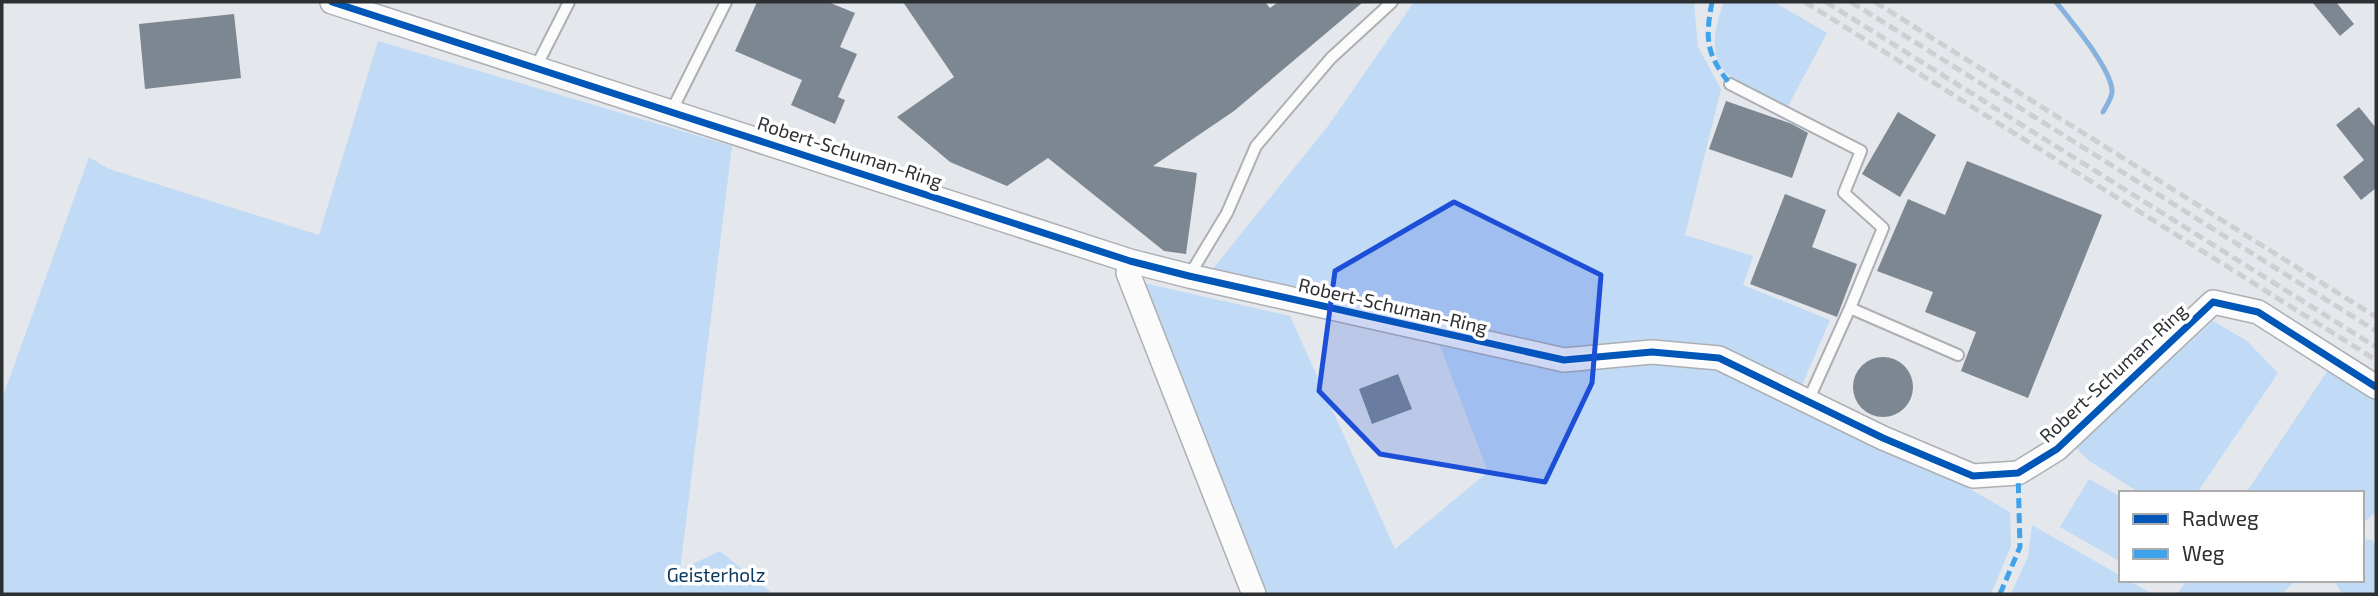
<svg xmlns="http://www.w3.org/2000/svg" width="2378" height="596" font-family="'Exo 2',sans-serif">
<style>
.green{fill:#c1daf5}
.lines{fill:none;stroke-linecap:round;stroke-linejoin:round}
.stream{stroke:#88b2de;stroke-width:5}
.building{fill:#7d8791}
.lane-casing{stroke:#adafb3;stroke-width:14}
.street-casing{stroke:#adafb3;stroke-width:26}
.lane{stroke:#fbfbfc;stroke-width:10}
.street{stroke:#fbfbfc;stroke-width:23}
.rail{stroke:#cfcfd1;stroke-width:5;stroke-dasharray:10 5;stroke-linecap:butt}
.quiet{stroke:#3ea3eb;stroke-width:5;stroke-dasharray:10 5;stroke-linecap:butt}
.cycleway-casing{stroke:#fff;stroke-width:11}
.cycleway{stroke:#0057b8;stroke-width:7}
.marked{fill:#1d4ed8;fill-opacity:0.2;stroke:#1d4ed8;stroke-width:5;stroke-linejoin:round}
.labels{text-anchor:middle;stroke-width:7;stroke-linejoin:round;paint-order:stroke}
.street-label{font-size:19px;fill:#2d3033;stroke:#fff}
.park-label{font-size:19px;fill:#0c3960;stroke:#fff}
</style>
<rect width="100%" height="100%" fill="#e4e7ec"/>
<path class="green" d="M1414 2H1694L1698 47 1721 89 1685 235 1753 256 1743 285 1830 320 1802 385 1716 345 1562 350 1211 271 1328 126Z
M1724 2H1774L1827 33 1787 108C1732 80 1697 73 1724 2Z
M378 41 732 146 680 570 720 551 773 594H2V399L89 157 109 169 319 235Z
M1139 282 1290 316 1395 549 1488 472 1440 346 1563 371 1653 361 1715 368 1952 479 2010 512 2011 546 1991 594H1267Z
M2213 321 2247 341 2278 373 2197 493H2140L2088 460 2075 447Z
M2328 370 2376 401V512L2362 524V493H2246Z
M2089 479 2121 497V562L2060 527Z
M2032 525 2121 576V580H2128L2152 594H2011L2028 557Z
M2362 539 2372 540 2376 546V594H2342L2334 580H2362Z
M2187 580H2297L2281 594H2177Z"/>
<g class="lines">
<path class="stream" d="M2056 2C2070 20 2113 70 2112 92 2112 98 2106 106 2103 112"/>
</g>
<path class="building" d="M757 2H828L855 13 840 47 857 54 838 97 845 100 835 124 791 105 802 80 735 51Z
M903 2H1265L1270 8 1278 2H1363L1234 111 1153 166 1197 173 1186 254 1164 251 1048 158 1007 186 950 162 897 117 954 77Z
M2312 2H2336L2354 24 2340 36Z
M234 14 241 78 145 89 139 24Z
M1726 101 1792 124 1808 133 1792 178 1709 149Z
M2359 107 2376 128V188L2361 200 2343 177 2364 160 2336 125Z
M1898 112 1936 135 1900 197 1862 174Z
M1967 161 2102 215 2028 398 1961 371 1976 332 1925 312 1933 292 1877 271 1908 199 1945 215Z
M1785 194 1826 210 1812 247 1857 264 1837 317 1750 284Z
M1853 387a30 30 0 1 1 60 0a30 30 0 1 1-60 0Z
M1398 374 1412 409 1372 424 1359 389Z"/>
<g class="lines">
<defs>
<path id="lane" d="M536 67 569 2
M1730 84 1861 151 1844 193 1883 228 1850 308
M672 110 726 2
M1189 276 1227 213 1256 146 1331 58 1392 2
M1808 401 1850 308 1958 355"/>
<path id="street" d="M332 2 1130 261 1189 276 1564 360 1652 352 1719 358 1883 438 1973 476 2018 473 2057 449 2213 302 2258 312 2376 387
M1130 261 1128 273 1254 594"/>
</defs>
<use href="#lane" class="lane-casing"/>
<use href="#street" class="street-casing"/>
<use href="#lane" class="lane"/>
<use href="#street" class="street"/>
<path class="rail" d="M1805 2 2376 360
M1826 2 2376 347
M1851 2 2376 331
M1875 2 2376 317"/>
<path class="quiet" d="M1712 2C1705 39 1706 54 1730 84
M2 594H3
M2000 594 2020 547 2018 473"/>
<defs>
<path id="cycleway" d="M332 2 1130 261 1189 276 1564 360 1652 352 1719 358 1883 438 1973 476 2018 473 2057 449 2213 302 2258 312 2376 387"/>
</defs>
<use href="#cycleway" class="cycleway-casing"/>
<use href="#cycleway" class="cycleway"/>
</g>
<path class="marked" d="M1454 202 1601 275 1592 383 1545 482 1380 454 1319 391 1335 271Z"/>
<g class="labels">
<g class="street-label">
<text transform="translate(850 152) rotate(18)" y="7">Robert-Schuman-Ring</text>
<text transform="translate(1393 306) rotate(13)" y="7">Robert-Schuman-Ring</text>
<text transform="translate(2113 373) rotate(-43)" y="7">Robert-Schuman-Ring</text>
</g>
<g class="park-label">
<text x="716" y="582">Geisterholz</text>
</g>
</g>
<rect width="2378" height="596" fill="none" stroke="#2d3033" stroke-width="7"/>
<rect x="2119" y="491" width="245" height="91" fill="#ffffff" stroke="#abacad" stroke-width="2"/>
<rect x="2133" y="514" width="35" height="10" fill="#0057b8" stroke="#abacad" stroke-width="2"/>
<text x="2182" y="526" font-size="21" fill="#2d3033">Radweg</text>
<rect x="2133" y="549" width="35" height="10" fill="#3ea3eb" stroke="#abacad" stroke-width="2"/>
<text x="2182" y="561" font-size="21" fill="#2d3033">Weg</text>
</svg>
